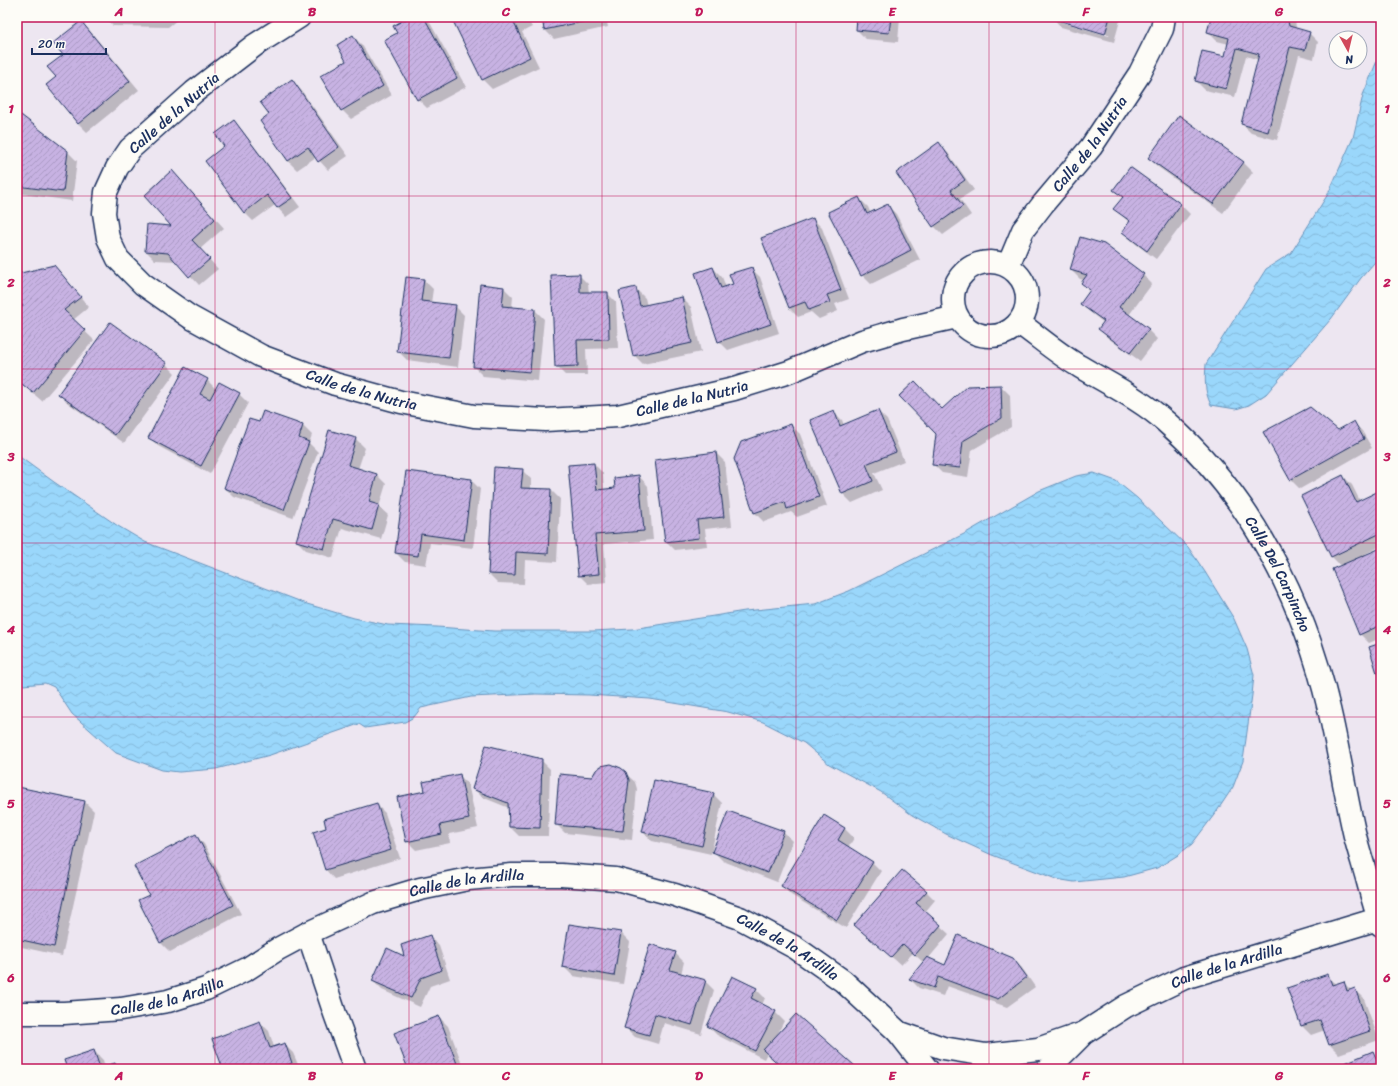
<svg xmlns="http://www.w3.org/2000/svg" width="1398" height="1086" font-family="Sriracha,sans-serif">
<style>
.water{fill:url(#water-waves);stroke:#6794bc}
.shadow{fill:#0003;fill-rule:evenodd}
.building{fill:url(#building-hatch);stroke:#1b2f5e}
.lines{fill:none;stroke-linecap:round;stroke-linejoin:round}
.street-casing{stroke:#1b2f5e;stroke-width:25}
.street{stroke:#fdfcf7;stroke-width:22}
.grid{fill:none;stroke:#c2185b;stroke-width:1;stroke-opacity:0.55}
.labels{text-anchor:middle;stroke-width:3;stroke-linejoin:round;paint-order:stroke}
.street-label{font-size:15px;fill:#1b2f5e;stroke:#fdfcf7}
.neatline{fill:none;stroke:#c2185b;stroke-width:1.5}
.grid-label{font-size:13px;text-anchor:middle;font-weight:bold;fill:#c2185b}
</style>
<defs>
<pattern id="water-waves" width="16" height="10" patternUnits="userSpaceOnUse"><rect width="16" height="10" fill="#9ad7fb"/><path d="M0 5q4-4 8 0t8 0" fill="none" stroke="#84b9da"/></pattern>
<pattern id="building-hatch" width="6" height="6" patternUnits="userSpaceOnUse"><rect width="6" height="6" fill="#c7b2e2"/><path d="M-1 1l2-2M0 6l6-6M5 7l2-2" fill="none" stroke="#aa99c4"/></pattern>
</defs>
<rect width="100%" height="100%" fill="#ede6f1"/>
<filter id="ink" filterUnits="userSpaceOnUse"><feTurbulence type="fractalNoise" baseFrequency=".025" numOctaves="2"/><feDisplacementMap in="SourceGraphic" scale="8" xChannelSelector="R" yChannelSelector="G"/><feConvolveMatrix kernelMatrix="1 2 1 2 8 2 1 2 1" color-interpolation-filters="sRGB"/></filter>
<g filter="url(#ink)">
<path class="water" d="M1381 51V255L1361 278 1331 319 1266 394 1249 405 1236 409 1211 405C1204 391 1205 379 1206 364L1266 269 1291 253 1328 194 1353 138 1363 95Z
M17 455 54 482 118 526 145 542 307 604 354 618 388 625 437 627 494 631H593L632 629 745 611 815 604 849 591 964 534 1039 491 1076 476 1094 473 1116 481 1137 498 1188 547 1205 572 1234 619 1247 649 1254 675 1252 695 1243 761 1233 787 1217 811 1192 844 1178 855 1157 868 1124 877 1074 882 1056 879 1035 871 992 855 946 834 912 815 881 792 829 764 804 743 763 722 728 712 650 699 589 695 536 694 471 697 421 708 414 717 405 722 365 728 359 724 270 755 216 769 179 772 162 770 116 753 72 714 54 687 45 683 23 685 17 681Z"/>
<path class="shadow" d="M104 17H181L168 27 113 26Z
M411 17H426L429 21 466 87 427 108 418 99 398 34Z
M453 17H526L532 27 522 32 539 67 492 89 483 80Z
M543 17H606L608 27 554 39 545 30Z
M643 17H655L645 19Z
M858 17H900L898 42 866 39 857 30Z
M1052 17H1121L1114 42 1061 27ZM1061 20 1110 35 1109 36 1061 22Z
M1212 17H1295L1296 29 1309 33 1318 42 1314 59 1299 55 1277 140 1251 133 1242 124 1259 60 1246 56 1235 97 1205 90 1196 81 1225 57 1229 44 1217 41 1208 32Z
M81 22 90 31 139 90 87 132 78 123 57 78 64 55Z
M353 36 362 45 392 95 351 119 342 110 348 61Z
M292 81 301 90 348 156 328 170 316 157 297 170 288 161 271 115Z
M17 113 68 152 77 161 72 201 23 194 17 188Z
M1179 116 1244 163 1253 172 1223 213 1158 167 1149 158Z
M233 121 242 130 300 207 286 217 275 205 253 221 244 212 225 147Z
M939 144 948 153 974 190 960 199 971 215 943 235 934 226Z
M1130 168 1181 205 1190 214 1156 259 1132 241 1123 232 1130 223 1115 209 1123 198 1115 190Z
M172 171 224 228 200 249 218 269 199 285 177 261 155 260 146 251 173 228Z
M859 198 868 207 871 214 887 205 896 214 920 260 871 284 862 275Z
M813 219 822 228 849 299 835 304 838 311 819 319 811 312 798 317 789 308Z
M54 266 89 307 73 320 94 340 42 401 17 380V370L21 365 17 360V312L25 306 23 304 17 306V275Z
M713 268 722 277 726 287 734 284 751 268 760 277 779 333 728 350 719 341Z
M1071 270 1143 275 1152 284 1129 315 1148 330 1157 339 1140 361 1108 338 1099 329 1104 323 1090 312 1081 304 1091 292 1082 283 1084 280 1080 279Z
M579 275 588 284 589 293H607L616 302 618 348 586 349 587 375H565L556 366Z
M424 280 433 289 431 303 455 306 464 315 458 367 407 360 398 351Z
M481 285 504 288 513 297 512 308 535 310 544 319 538 381 483 376 474 367Z
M636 289 645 298 647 306 682 298 691 307 701 352 643 364 634 355Z
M166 364 175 373 124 443 68 403 59 394Z
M207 380 216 389 239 394 248 403 210 474 158 446 149 437Z
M1001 386 1010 395 1011 427 972 450 968 477 942 473 933 464 937 434 943 411Z
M833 411 842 420 844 425 878 411 887 420 904 461 874 473 882 490 852 503 843 494 811 421Z
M1353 422 1362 431 1372 448 1300 489 1291 480 1265 433 1338 431Z
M259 424 303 426 312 435 309 443 318 452 293 518 234 497 225 488Z
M791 425 800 434 827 506 797 517 791 512 764 522 755 513 735 459Z
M356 439 365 448 358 469 377 475 386 484 379 507 388 515 381 539 342 528 333 558 306 550 297 541Z
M716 453 725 462 732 526 705 529 707 546 675 550 666 541Z
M594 464 603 473 604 490 616 489 639 476 648 486 653 540 604 544 607 582 588 584 579 575Z
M522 470 531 479V489L551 490 560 499 557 562 525 560 524 584 498 583 489 574Z
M1343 476 1352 485 1360 501 1381 491V546L1365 554V556L1381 549V638L1369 643 1360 634 1341 566 1332 557 1302 496Z
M471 480 480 489 473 548 430 543 426 565 405 562 396 553Z
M541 760 550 769 548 836H519L510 827 509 808 482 797 473 788Z
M625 773 635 782 637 789 632 840 565 833 556 824 593 778Z
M459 775 468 784 478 828 449 834 450 843 416 850 407 841 426 792Z
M19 788 85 802 94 811 62 956 17 946V798Z
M713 794 722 803 711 854 652 841 643 832Z
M376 804 385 813 400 858 334 879 325 869 328 829Z
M729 812 784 832 793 841 777 882 723 861 714 852Z
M824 817 845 829 854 838 848 848 872 862 881 871 846 928 791 895 782 886Z
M195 835 204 844 241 914 170 952 161 943 139 901 150 895Z
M926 891 935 900 925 912 949 934 928 959 946 966 1012 958 1022 968 1035 987 1007 1007 947 986 943 996 919 988 910 979 924 963 913 953 901 965 865 934Z
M621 933 630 942 623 984 573 976 564 967Z
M430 937 439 946 450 979 430 986 420 1007 382 990 373 981 406 958Z
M675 953 684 962 681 974 705 981 714 990 701 1034 664 1023 658 1044 635 1037 626 1028Z
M1327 975 1336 984 1343 982 1352 991 1355 990 1364 999 1379 1040 1339 1054 1330 1045 1325 1030 1311 1035 1302 1026Z
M756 989 765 998 762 1005 775 1012 784 1021 776 1037 796 1015 856 1069H784L767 1053 764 1059 717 1035 708 1026Z
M439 1017 448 1026 464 1069H409Z
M260 1022 269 1031 274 1047 284 1044 293 1053 300 1069H225Z
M94 1051 103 1060 105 1067 114 1064 119 1069H68Z
M1372 1052 1381 1061V1069H1334Z"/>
<path class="building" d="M103 17H161L159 18Z
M409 17H424L457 78 417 100 384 40 397 33 393 26Z
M451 17H523V18L514 23 530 57 482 80Z
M542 17H600V18L544 30Z
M857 17H891L889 33 856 30Z
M1051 17H1110L1105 34 1051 18Z
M1211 17H1287L1289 26 1310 32 1305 50 1290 47 1268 132 1241 124 1259 54 1237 48 1226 89 1195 81 1202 51 1225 56 1229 38 1207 32Z
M81 21 130 81 78 124 46 85 56 77 47 67 63 55 53 43Z
M353 35 383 86 341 111 320 76 346 61 337 45Z
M292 79 339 147 318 162 308 147 288 161 260 121 269 114 260 102Z
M17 112 68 151 63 192 17 186Z
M1179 115 1244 162 1213 204 1148 158Z
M234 120 292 198 277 208 267 195 244 213 205 161 224 146 215 134Z
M939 142 965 180 951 190 963 206 933 227 896 173Z
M1130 167 1181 204 1147 251 1122 232 1130 221 1113 209 1123 197 1113 190Z
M172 170 215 219 192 240 210 259 189 277 168 253 145 251 147 224 171 226 144 196Z
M859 197 867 214 888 204 911 250 861 276 828 212Z
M813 218 841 290 827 295 830 302 809 310 805 302 789 308 761 238Z
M1080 237 1104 244 1144 274 1119 307 1149 329 1130 353 1098 329 1104 321 1080 304 1090 290 1081 283 1087 275 1070 270Z
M54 265 81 297 64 310 85 330 33 393 17 380V368L19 365 17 362V311L23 306 17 299V274Z
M713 267 721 288 733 284 729 274 752 267 771 324 718 342 695 273Z
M580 274V292H608L609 339 577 340 578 366 555 367 551 275Z
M406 277 424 279 421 301 456 305 449 358 397 352Z
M480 284 504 287 502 306 535 309 530 372 473 367Z
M636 287 640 306 682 297 692 343 633 356 619 291Z
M110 322 167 363 115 435 58 394Z
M185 367 208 379 200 394 210 399 219 382 240 393 201 466 148 438Z
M915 381 942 409 967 386 1001 385 1002 418 963 441 960 468 932 465 936 434 899 396Z
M1310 407 1338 430 1354 421 1364 439 1290 480 1263 432Z
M834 410 840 426 878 410 896 452 866 464 873 481 842 494 810 420Z
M263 411 303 425 299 438 309 442 284 510 224 488 249 419 259 422Z
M791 424 819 497 787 509 785 502 754 513 734 459 741 442Z
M329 430 356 438 348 465 377 474 369 502 379 505 372 530 333 519 324 549 296 541Z
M716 452 724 517 697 520 699 538 665 542 655 460Z
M594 463 597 490 615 488 614 478 639 475 644 531 595 535 599 574 578 576 568 465Z
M494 467 523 469 521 488 551 489 548 554 516 552 515 575 488 574Z
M406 471 472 479 464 540 421 534 418 556 395 553Z
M1343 475 1356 502 1381 490V533L1331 557 1301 496Z
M1381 548V625L1359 635 1332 569Z
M1381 643V672L1377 673 1369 647Z
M486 745 542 759 540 828 509 827 508 803 472 789Z
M611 764 621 768 626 772 629 780 623 831 555 825 559 774 592 777 596 770 601 766Z
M460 774 469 819 440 825 442 834 406 842 397 797 425 791 423 782Z
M654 780 714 793 702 846 642 832Z
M18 787 85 801 54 947 17 939V793Z
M377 803 391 850 325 870 313 832 326 828 324 819Z
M728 811 784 831 768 873 712 852Z
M824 815 845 828 838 840 873 862 837 920 781 886Z
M196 834 233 905 160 943 138 900 149 895 134 866Z
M902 870 927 891 916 903 941 925 915 955 903 944 891 957 854 925Z
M569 924 621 932 614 976 562 967Z
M430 935 442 970 421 978 411 998 372 981 387 948 404 956 401 945Z
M958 935 1013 958 1027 977 998 999 938 977 934 988 909 979 927 957 945 965Z
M650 944 676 952 670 970 706 980 692 1025 655 1014 649 1035 624 1028Z
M1328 974 1332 985 1344 981 1347 991 1355 988 1370 1031 1329 1045 1320 1020 1301 1026 1287 988Z
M732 976 757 988 751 998 776 1011 755 1051 707 1026Z
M796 1014 855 1066 853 1069H784L763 1050Z
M439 1016 459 1069H408L394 1033Z
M260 1021 270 1048 285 1043 292 1063 277 1069H223L212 1039Z
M94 1050 100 1068 115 1063 117 1069H67L64 1060Z
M1373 1051 1381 1069H1331Z"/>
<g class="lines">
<defs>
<g id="street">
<path id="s1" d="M299 17 255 45 194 92 130 149 117 168 106 192 104 213 108 238 118 259 143 284 190 317 261 356 335 384 401 402 474 416 545 420 618 416 734 389 789 372 862 341 903 329 957 317"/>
<circle cx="990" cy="299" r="37"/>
<path id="s2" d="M1008 266 1023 230 1043 204 1091 147 1140 73 1162 29 1164 17"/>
<path id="s3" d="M1019 323C1039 337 1058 354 1079 366 1107 383 1142 400 1166 422 1251 496 1304 601 1329 709 1339 751 1345 794 1355 836 1359 852 1364 867 1368 882 1372 897 1376 911 1381 925"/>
<path d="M308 933 335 1014 355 1069"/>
<path id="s4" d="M17 1013H64L121 1009 168 1001 206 989 247 969 278 949 308 933 373 903 420 889 468 879 512 875H561L616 879 675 895 740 918 796 948 843 981 898 1032 943 1048 986 1055 1038 1049 1084 1033 1126 1006 1184 978 1381 918"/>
<path d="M898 1032 927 1069"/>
<path d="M1048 1069 1080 1037"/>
</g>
</defs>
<use href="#street" class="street-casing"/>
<use href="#street" class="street"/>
</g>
</g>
<path class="grid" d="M215 17V1069M409 17V1069M602 17V1069M796 17V1069M989 17V1069M1183 17V1069M17 196H1381M17 369H1381M17 543H1381M17 717H1381M17 890H1381"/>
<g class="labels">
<g class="street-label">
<text transform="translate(174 113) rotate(-41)" y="5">Calle de la Nutria</text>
<text dy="5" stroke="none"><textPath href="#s2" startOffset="148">Calle de la Nutria</textPath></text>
<text dy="5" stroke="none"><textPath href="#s1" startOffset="614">Calle de la Nutria</textPath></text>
<text dy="5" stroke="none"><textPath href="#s1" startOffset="950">Calle de la Nutria</textPath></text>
<text dy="5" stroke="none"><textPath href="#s3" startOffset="368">Calle Del Carpincho</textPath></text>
<text dy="5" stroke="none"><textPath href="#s4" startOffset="476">Calle de la Ardilla</textPath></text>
<text dy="5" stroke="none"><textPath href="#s4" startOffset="812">Calle de la Ardilla</textPath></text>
<text dy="5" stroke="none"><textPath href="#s4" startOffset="1303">Calle de la Ardilla</textPath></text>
<text dy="5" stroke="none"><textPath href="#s4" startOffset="152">Calle de la Ardilla</textPath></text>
</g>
</g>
<rect width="1398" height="1086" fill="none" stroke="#fdfcf7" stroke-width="44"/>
<g transform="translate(1348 50) rotate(172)"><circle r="19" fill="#fdfcf7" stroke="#a3aaba"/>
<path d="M0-3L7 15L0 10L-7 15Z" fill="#d1495b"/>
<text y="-6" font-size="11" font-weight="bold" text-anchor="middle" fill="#1b2f5e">N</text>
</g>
<path d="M32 48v6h74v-6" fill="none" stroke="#1b2f5e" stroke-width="2"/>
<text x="38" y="48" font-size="12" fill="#1b2f5e" stroke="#fdfcf7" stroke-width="3" paint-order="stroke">20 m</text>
<rect x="22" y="22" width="1354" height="1042" class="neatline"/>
<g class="grid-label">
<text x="119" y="16">A</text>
<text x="312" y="16">B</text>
<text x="506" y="16">C</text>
<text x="699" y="16">D</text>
<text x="892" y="16">E</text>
<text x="1086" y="16">F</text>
<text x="1279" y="16">G</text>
<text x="11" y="113">1</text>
<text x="1387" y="113">1</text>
<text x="11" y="287">2</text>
<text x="1387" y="287">2</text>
<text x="11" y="461">3</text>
<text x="1387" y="461">3</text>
<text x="11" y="634">4</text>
<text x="1387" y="634">4</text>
<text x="11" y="808">5</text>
<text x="1387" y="808">5</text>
<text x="11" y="982">6</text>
<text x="1387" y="982">6</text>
<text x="119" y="1080">A</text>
<text x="312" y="1080">B</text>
<text x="506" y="1080">C</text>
<text x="699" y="1080">D</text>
<text x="892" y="1080">E</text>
<text x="1086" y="1080">F</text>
<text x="1279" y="1080">G</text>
</g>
</svg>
